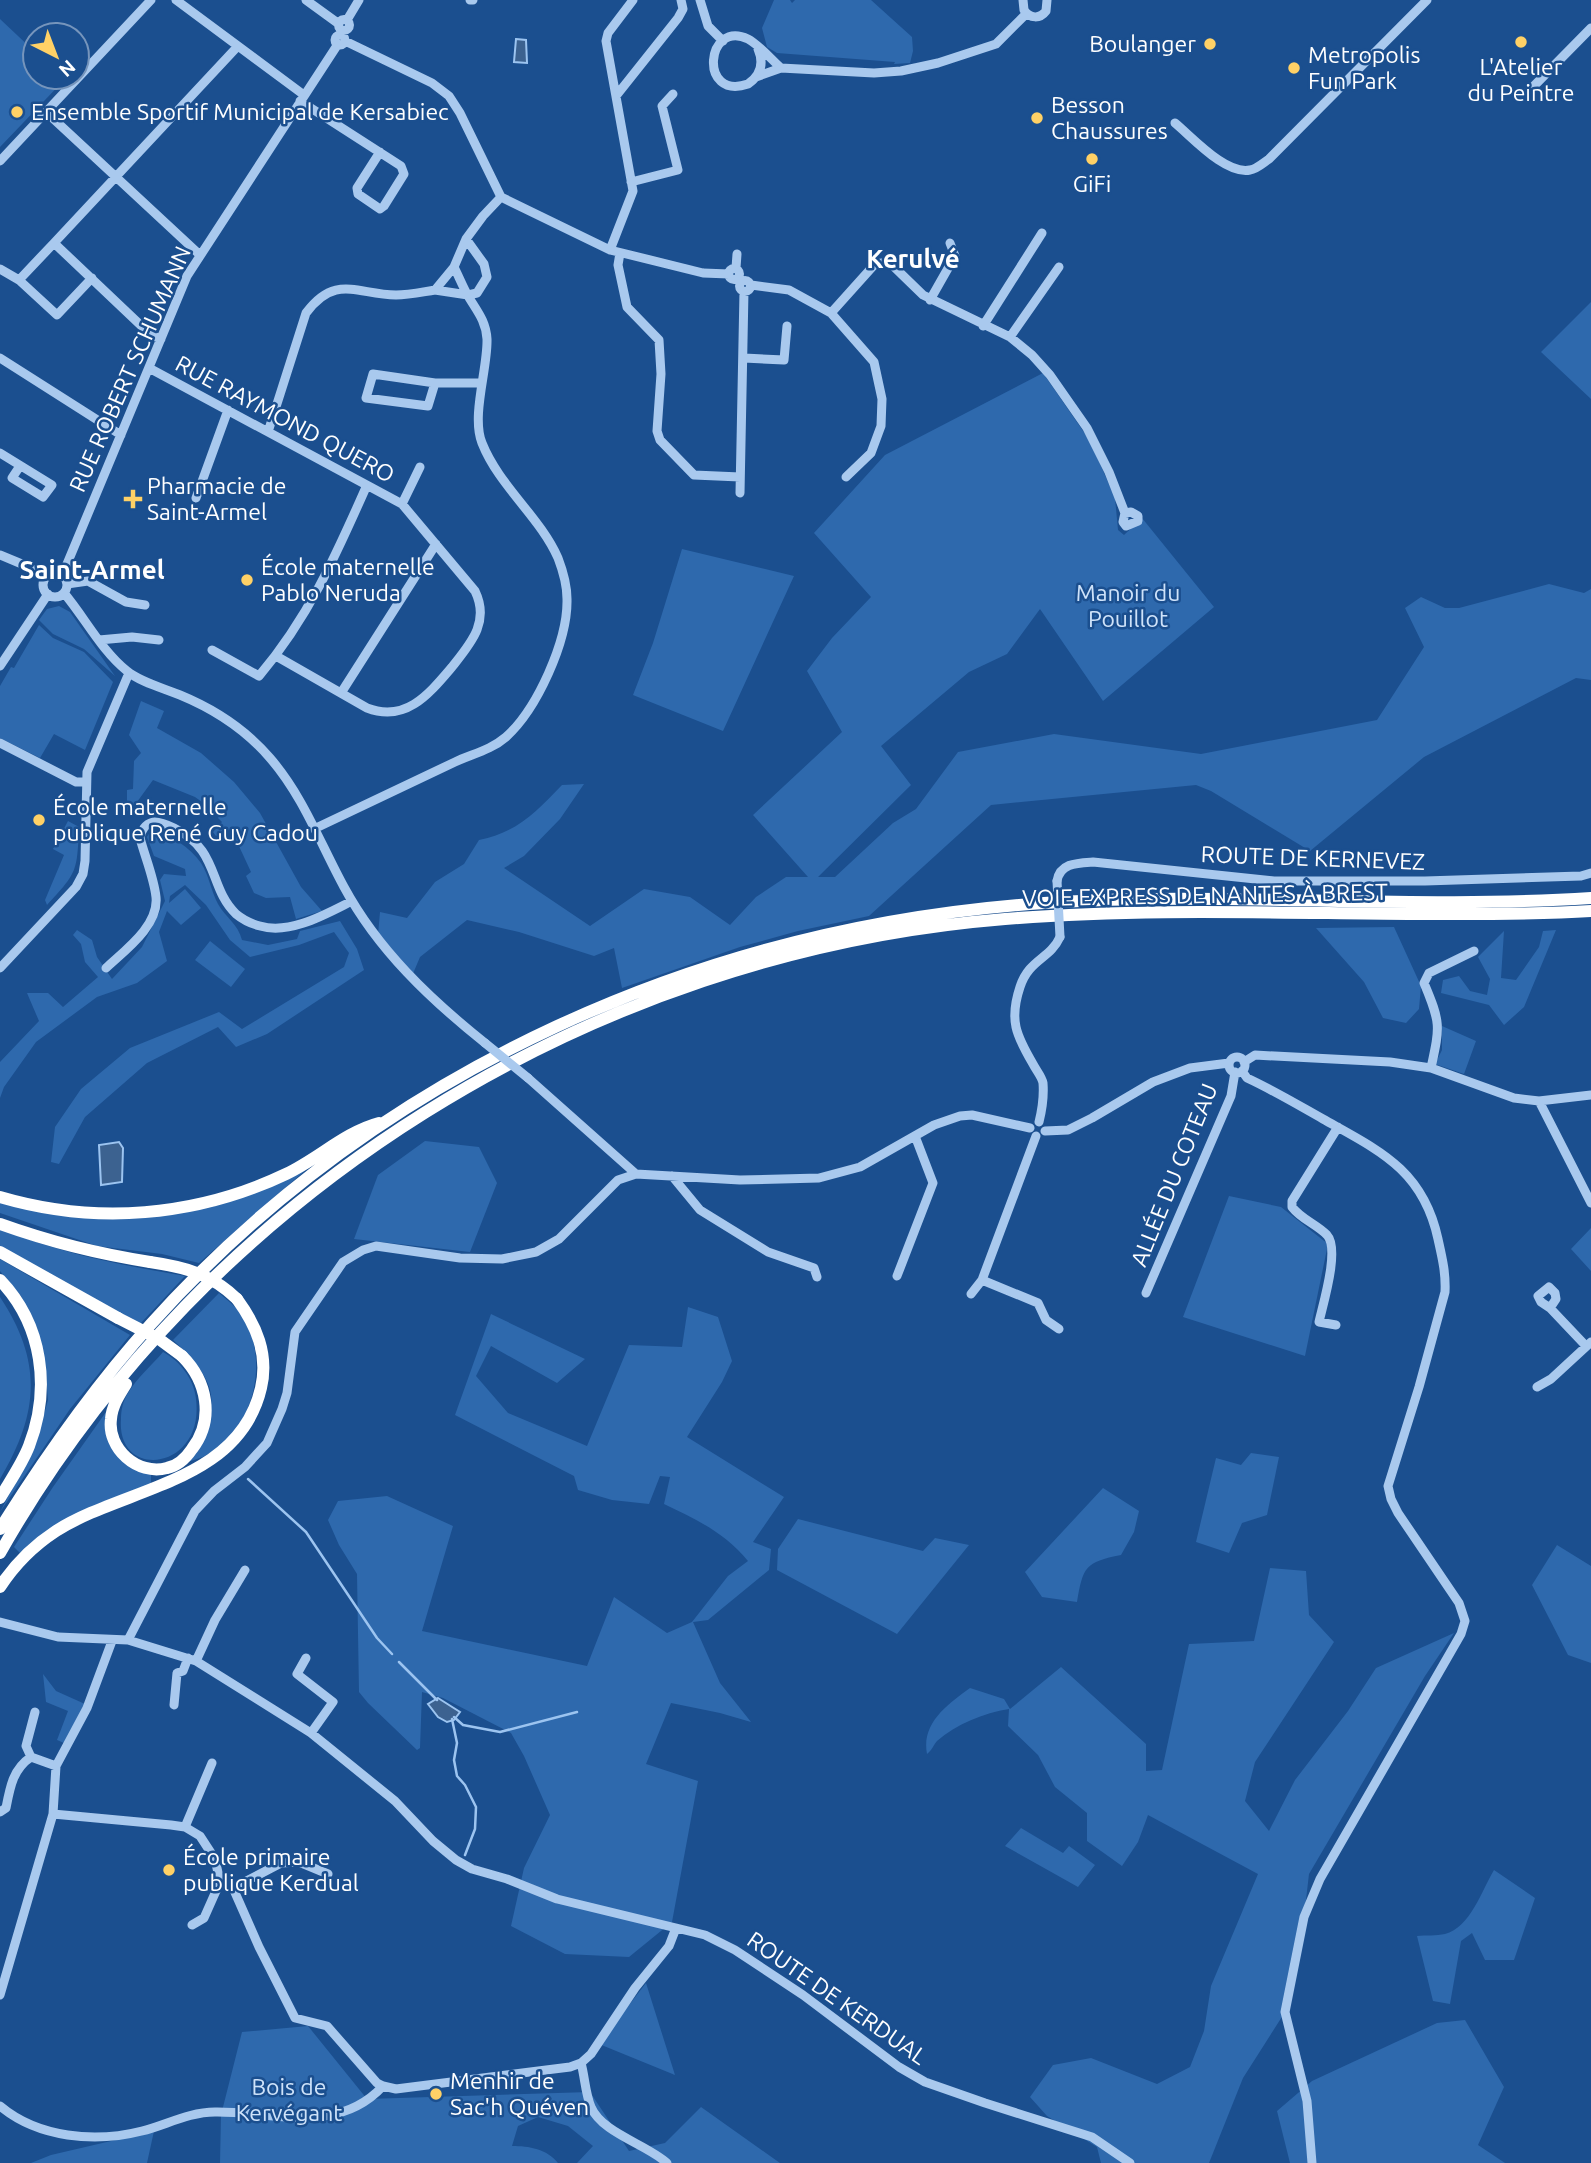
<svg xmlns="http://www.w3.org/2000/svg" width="1591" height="2163" font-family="Ubuntu,sans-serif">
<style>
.green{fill:#2e69ad}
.water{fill:#3c6290;stroke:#9cc4f0;stroke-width:2}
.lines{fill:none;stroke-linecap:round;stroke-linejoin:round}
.stream{stroke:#9cc4f0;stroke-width:2.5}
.minor{stroke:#a9c9ee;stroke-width:9}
.highway{stroke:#fff;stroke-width:12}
.minor-bridge{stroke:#a9c9ee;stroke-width:9}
.highway-bridge{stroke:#fff;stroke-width:12}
.poi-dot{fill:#ffd166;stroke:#1b4f8f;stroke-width:2.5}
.labels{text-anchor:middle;stroke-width:5;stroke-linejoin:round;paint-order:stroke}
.poi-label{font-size:23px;fill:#fff;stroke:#1b4f8f;text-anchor:start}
.street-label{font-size:23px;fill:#fff;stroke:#1b4f8f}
.park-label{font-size:23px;fill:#cfe3fa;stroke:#1b4f8f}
.quarter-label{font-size:26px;font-weight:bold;fill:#fff;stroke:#1b4f8f}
</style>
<rect width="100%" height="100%" fill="#1b4f8f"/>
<path class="green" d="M774 0H790L792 3 795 0H871L912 37 913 51 910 63 894 64 895 62 777 53 767 47 762 28Z
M0 19 35 52V77H67L0 147Z
M1591 302V399L1541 352Z
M1043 373 1090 441 1115 498 1118 530 1124 535 1142 518 1214 607 1103 701 1040 609 1007 654 969 672 881 746 911 785 818 877H835L893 823 916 809 958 752 1054 734 1201 754 1377 720 1424 647 1405 608 1421 597 1445 608H1459L1549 584 1584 593 1591 589V680L1576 678 1424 757 1310 851 1211 791 1196 785 991 805 869 916 798 931 740 947 622 988 614 948 594 956 519 932 467 920 420 957 412 976 378 935 380 912 407 918 435 882 464 864 479 840C518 832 536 812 562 785L584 784 560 819 524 856 504 868 590 926 644 889 690 897 730 925 756 897 786 877H808L753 815 842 732 807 671 832 638 871 597 814 533 885 455Z
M682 549 794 576 723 731 633 695 653 643Z
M59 606 70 612 115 676 84 649 53 634 39 620 47 609Z
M39 625 53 638 84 652 113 682 85 750 54 734 40 758 0 738V686L11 667 14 668Z
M141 701 164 711 157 728 201 753 234 782 260 813 301 887 322 911 296 919 290 897 266 898 254 893 246 876 251 872 231 829 216 836 213 832 222 822 218 818 220 815 195 797 153 780 129 813 127 810V790L133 789 134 761 141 753 129 735Z
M68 821 79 827C77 871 78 872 47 905L45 900 64 855 53 849Z
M152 829C170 835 190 847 201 863 209 875 211 891 218 904 226 918 238 924 242 940L268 945 297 939 300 931 340 921 357 949 364 970 267 1034 236 1047 218 1027 147 1063 85 1117 59 1164 51 1162 55 1127 81 1089 130 1048 219 1012 242 1029 344 967 349 953 334 932 299 945 250 957 230 940 206 905 185 885 170 896 169 903 185 889 201 908 181 925 167 911 159 932 167 961 137 983 97 997 36 1042 4 1087 0 1098V1062L39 1021 27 993H48L63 1007 98 977 85 962 81 944 73 935 77 930 92 940 97 957 112 979 142 947 165 901 160 880 164 874 186 876 185 869 154 856 147 837Z
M1394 927 1421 986 1419 1009 1406 1023 1383 1018 1364 982 1316 928Z
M1556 930 1524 1007 1504 1025 1489 1005 1441 993 1443 980 1459 976 1470 991 1487 995 1490 979 1478 957 1504 931 1501 978 1516 980 1539 947 1543 931Z
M210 941 245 969 231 987 195 960Z
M1442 1026 1476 1041 1464 1074 1435 1064 1442 1050Z
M425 1141 479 1147 497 1183 470 1252 354 1239 378 1175Z
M308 1168 199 1263 162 1254 97 1246 0 1213V1199L146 1217Z
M1229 1196 1281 1207 1328 1244 1305 1356 1183 1317Z
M0 1228C60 1254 122 1265 185 1276L140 1324 0 1246Z
M1591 1228V1271L1571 1249Z
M0 1259 130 1335 70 1409 0 1512 36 1443 48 1400 44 1355 37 1328 21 1296 0 1271Z
M219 1293C228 1301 240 1309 245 1320 269 1364 253 1430 208 1454 202 1458 194 1460 187 1462 193 1447 209 1419 211 1405 215 1380 189 1355 173 1340Z
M0 1297C43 1362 39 1413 0 1479Z
M688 1307 718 1317 732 1361 722 1382 687 1437 784 1497 753 1542 771 1549 769 1570 708 1620 693 1622 720 1683 751 1722 720 1713 671 1703 646 1764 698 1781 672 1922 629 1957 565 1954 511 1926 524 1868 550 1815 524 1756 511 1733 443 1698 422 1692 420 1748 417 1750 368 1703 359 1692 357 1574 339 1545 328 1520 338 1501 387 1496 453 1526 422 1631 587 1666 614 1597 667 1633 692 1622 728 1576 748 1561C724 1532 697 1520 664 1504L670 1477 660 1476 649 1504 612 1500 578 1490 574 1476 455 1415 491 1314 585 1359 557 1383 491 1346 476 1376 508 1413 587 1446 629 1345 682 1347Z
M163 1352C180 1361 194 1379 196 1399 205 1471 116 1481 121 1419 121 1410 123 1401 128 1393 137 1378 152 1365 163 1352Z
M106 1412 108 1436 151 1474V1484L100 1503 56 1525 20 1553 14 1547 53 1487Z
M1251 1453 1279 1457 1267 1515 1242 1523 1229 1553 1196 1542 1216 1458 1241 1465Z
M1103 1488 1139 1511 1134 1532 1121 1555C1085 1562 1083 1567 1077 1602L1042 1597 1025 1572Z
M798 1519 923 1551 935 1538 969 1545 897 1634 777 1570 778 1549Z
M1557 1545 1591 1566V1663L1568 1655 1532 1585Z
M1270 1568 1306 1571 1309 1615 1334 1642 1255 1762 1245 1801 1269 1831 1295 1780 1348 1711 1376 1668 1454 1633 1425 1676 1309 1874 1304 1917 1285 2012 1243 2078 1209 2163H1101L1097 2147 1047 2116 1030 2097 1053 2065 1091 2058 1157 2084 1190 2067 1204 2031 1211 1986 1258 1874 1148 1815 1138 1842 1122 1866 1087 1841V1813L1055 1787 1038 1755 1008 1726 1009 1709C984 1713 956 1724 937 1741 933 1746 932 1750 927 1754 921 1723 948 1704 970 1688L1004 1699 1010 1709 1061 1667 1146 1744V1771L1162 1770 1189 1644 1254 1641Z
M43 1674 56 1691 85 1704 64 1743 57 1740 68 1711 46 1702Z
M1021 1828 1063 1853 1069 1846 1095 1865 1078 1887 1005 1846Z
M1494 1870 1535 1898 1514 1960H1485L1472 1933 1461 1941 1450 2004 1433 2001 1417 1936C1426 1935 1436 1936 1445 1934 1470 1928 1482 1890 1494 1870Z
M646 1983 675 2075 599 2044Z
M1465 2020 1504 2087 1478 2145 1505 2163H1290L1277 2111 1312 2081 1437 2023Z
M308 2026 367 2099 590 2092 629 2151 665 2143 701 2107 780 2163H577L593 2146 568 2126 538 2117 518 2126 512 2146C529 2146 547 2149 558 2163H220L221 2115 242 2032Z
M154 2131 147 2163H31L51 2155Z"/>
<path class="water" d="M516 39 526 40 527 63 514 62Z
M119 1142 123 1148 122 1182 101 1185 99 1145Z
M438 1698 460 1712 454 1720 447 1722 438 1717 428 1704Z"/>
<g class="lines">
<path class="stream" d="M248 1479 306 1532 377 1638 392 1654
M399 1662 437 1700
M454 1717 463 1725 500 1732 577 1712
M452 1719 457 1743 454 1760 457 1776 465 1785 476 1807 475 1829 465 1855"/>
<path class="minor" d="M176 0 304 95
M306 0 339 24
M470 0H473
M700 0 708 26 723 41
M1023 0 1024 10C1030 19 1040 19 1046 11L1047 0
M338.5 25a5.5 5.5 0 1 1 11 0a5.5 5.5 0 1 1-11 0Z
M347 20 359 0
M335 40a5 5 0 1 1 10 0a5 5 0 1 1-10 0Z
M345 41 432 83 449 96 460 113 501 197 610 250 703 273 729 274
M758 49C764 63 761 75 748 84 698 101 706 19 748 39 758 44 772 60 781 68
M756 77 781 68 874 73 901 71 938 63 996 44 1026 14
M1528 92 1591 28
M616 96 678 18 683 9 681 0
M300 101 401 166 404 174 384 206 380 209 358 194 357 188 380 152
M46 112 200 255
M1175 123C1193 138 1226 175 1250 170 1257 169 1263 163 1269 159L1427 0
M0 161 151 0
M631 182 678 170 662 106 673 94
M54 243 238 46
M610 250 633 191 606 41 608 33 633 0
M620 253 618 265 627 307 659 340 661 374 657 431 660 440 694 475 740 477
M736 268 737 254
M728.5 274a5.5 5.5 0 1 1 11 0a5.5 5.5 0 1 1-11 0Z
M0 269 19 280
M92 278 57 315 19 280 54 243 151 335 161 339
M739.5 286a5.5 5.5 0 1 1 11 0a5.5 5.5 0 1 1-11 0Z
M751 285 789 290 831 313 874 362 882 399 881 426 871 453 846 477
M435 290 468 295 477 293 487 277 484 264 466 239
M930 300 955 256 950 243
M831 313 875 264 889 262 923 295 1010 337 1032 355 1050 375 1087 428 1109 472 1125 513 1123 522 1126 526 1138 521V516L1131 512 1125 513
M983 326 1042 233
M1010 337 1059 267
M0 358 121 435
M744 358 784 360 787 326
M149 368 402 504 475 591C490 622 471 643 452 667 429 694 406 723 367 708L276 656
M435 383 428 406 366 398 373 374 435 383H480
M268 432 306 313C335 274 356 294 396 295 409 295 422 292 435 290L454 267 466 239 483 216 501 197
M0 453 52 485 43 497 12 478 20 466
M740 493 744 291
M196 498 228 410
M402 504 420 467
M0 555 29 567 45 578
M43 585a12 12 0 1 1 24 0a12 12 0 1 1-24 0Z
M62 576 187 276 338 44
M67 584 88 581 126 602 145 605
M64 593C85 618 101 650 127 671 140 682 163 688 180 695 214 709 246 730 270 758 303 796 320 843 344 887 378 950 430 999 485 1043
M99 640 132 637 159 640
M212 650 259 676C309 617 336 555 367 485
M0 666 48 594
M341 693 436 544
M0 743 76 782H85
M316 828C362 806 408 784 455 762 472 754 491 750 506 737 537 709 568 641 567 599 567 585 563 571 558 558 540 517 499 486 482 443 471 416 488 368 487 339 486 321 477 311 468 296 463 287 459 277 454 267
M1057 881C1060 863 1077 863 1093 862L1274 881H1425L1581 876 1591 873
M0 968 76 887 83 874 85 861 87 772 129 673
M106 968C124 951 159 926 156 897 154 878 145 857 140 838 141 831 145 824 153 822 160 821 168 825 174 828 220 850 208 887 236 914 242 919 252 924 260 926 290 935 326 914 352 901
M1229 1065a8 8 0 1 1 16 0a8 8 0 1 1-16 0Z
M1244 1062 1255 1055 1390 1062 1431 1068 1514 1098 1539 1101 1591 1095
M1431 1068C1440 1026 1441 1023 1424 983L1429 973 1474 951
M1242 1071 1247 1078C1273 1090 1298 1105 1323 1119 1380 1151 1423 1170 1438 1239 1442 1257 1446 1273 1445 1292L1419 1387 1388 1486 1391 1499 1398 1513 1459 1603 1465 1621 1461 1634 1320 1879 1304 1917 1285 2012 1307 2101 1312 2163
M528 1078 636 1174
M1539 1101 1591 1203
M1039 1122C1042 1110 1044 1096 1043 1083 1042 1077 1036 1070 1033 1064 1016 1035 1009 1020 1020 987 1029 959 1050 959 1060 937
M1045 1131 1068 1130 1092 1118 1153 1082 1190 1068 1229 1063
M672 1176 700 1210 768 1252 814 1268 817 1277
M897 1276 933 1183 915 1136
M982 1280 1038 1303 1046 1320 1059 1329
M1146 1293 1231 1096 1235 1072
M971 1294 982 1280 1036 1136
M1550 1308 1541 1302 1538 1296 1549 1287 1555 1293 1556 1299 1550 1308 1586 1346
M1336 1325 1319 1322C1323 1304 1340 1249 1327 1235 1316 1224 1301 1219 1292 1207V1201L1338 1127
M1537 1387 1551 1379 1591 1342
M0 1622 58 1637 128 1640 196 1661 311 1733 395 1801 433 1841 456 1860 472 1869 507 1879 557 1899 705 1935 735 1950 803 1995 899 2067 925 2082 985 2103 1092 2137 1130 2163
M128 1640 195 1511 214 1491 245 1467 267 1443 282 1409 287 1393 295 1332 343 1262 363 1250 376 1246 460 1258 502 1259 536 1252 559 1239 618 1180 636 1174 740 1180 819 1178 860 1167 934 1125 960 1116 972 1115 1030 1128
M306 1658 297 1674 333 1702 311 1733
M196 1661 215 1620 245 1570
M174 1705 177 1673 183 1671 188 1658
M31 1757 26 1746 35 1712
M0 1812 6 1808C10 1787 13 1769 31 1757L56 1766
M53 1814 171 1825 185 1827 200 1836 215 1859 220 1882 204 1918 192 1925
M185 1827 212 1763
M220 1882 233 1888 281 1863 299 1862 328 1874
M233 1888 259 1947 295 2018 327 2026 377 2083 383 2086
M0 1995 53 1814 56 1766 87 1708 112 1641
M581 2063C585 2077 585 2093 591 2107 602 2133 646 2144 667 2163
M0 2106C38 2138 95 2143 142 2131 166 2125 189 2112 215 2112 272 2111 337 2136 383 2086L396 2089 570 2067 581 2063 591 2054 635 1988 669 1946 676 1928"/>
<path class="highway" d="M0 1197C95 1225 196 1217 286 1174 318 1159 345 1132 379 1123
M0 1224C50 1242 98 1254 150 1262
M0 1252 118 1318
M0 1280C43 1325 51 1389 29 1446 22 1464 10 1481 0 1498
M126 1384C119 1395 112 1406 111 1419 107 1448 137 1476 167 1468 177 1466 186 1458 192 1449 215 1419 207 1381 182 1356
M0 1529C45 1457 94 1387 151 1324 380 1069 705 926 1044 903 1226 891 1409 910 1591 898
M0 1553C205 1191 593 952 1005 919 1139 908 1274 913 1408 914 1469 914 1530 915 1591 911
M0 1587C15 1564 33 1546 56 1531 125 1487 239 1483 261 1388 269 1354 256 1325 237 1299"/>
<path class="minor-bridge" d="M1057 881 1060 937
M485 1043 528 1078"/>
<path class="highway-bridge" d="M150 1262C185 1267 211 1274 237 1299
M118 1318 159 1339 182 1356"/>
</g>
<g class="poi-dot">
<circle cx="1521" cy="42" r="7"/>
<circle cx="1210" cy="44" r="7"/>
<circle cx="1294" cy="68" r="7"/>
<circle cx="17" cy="112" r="7"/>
<circle cx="1037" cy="118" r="7"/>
<circle cx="1092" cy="159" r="7"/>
<path d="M129.5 488.5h7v7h7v7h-7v7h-7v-7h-7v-7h7z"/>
<circle cx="247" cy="580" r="7"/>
<circle cx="39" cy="820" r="7"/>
<circle cx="169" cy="1870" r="7"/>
<circle cx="436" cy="2094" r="7"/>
</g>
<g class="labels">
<g class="poi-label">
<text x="1196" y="52" text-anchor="end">Boulanger</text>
<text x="1308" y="63">Metropolis<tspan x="1308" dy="26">Fun Park</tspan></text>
<text x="1521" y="75" text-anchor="middle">L'Atelier<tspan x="1521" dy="26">du Peintre</tspan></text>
<text x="1051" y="113">Besson<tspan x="1051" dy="26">Chaussures</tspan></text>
<text x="31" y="120">Ensemble Sportif Municipal de Kersabiec</text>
<text x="1092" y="192" text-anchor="middle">GiFi</text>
<text x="147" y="494">Pharmacie de<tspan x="147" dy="26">Saint-Armel</tspan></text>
<text x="261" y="575">École maternelle<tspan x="261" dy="26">Pablo Neruda</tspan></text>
<text x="53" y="815">École maternelle<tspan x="53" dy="26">publique René Guy Cadou</tspan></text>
<text x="183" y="1865">École primaire<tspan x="183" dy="26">publique Kerdual</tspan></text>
<text x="450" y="2089">Menhir de<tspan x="450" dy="26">Sac'h Quéven</tspan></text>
</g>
<g class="street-label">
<text transform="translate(130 369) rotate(-66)" y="8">RUE ROBERT SCHUMANN</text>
<text transform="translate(285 419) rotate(28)" y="8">RUE RAYMOND QUERO</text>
<text transform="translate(1313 858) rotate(2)" y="8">ROUTE DE KERNEVEZ</text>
<text transform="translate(1205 895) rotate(-1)" y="8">VOIE EXPRESS DE NANTES À BREST</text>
<text transform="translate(1174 1175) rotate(-68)" y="8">ALLÉE DU COTEAU</text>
<text transform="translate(837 1998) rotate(35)" y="8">ROUTE DE KERDUAL</text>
</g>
<g class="park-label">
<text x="1128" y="601">Manoir du<tspan x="1128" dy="26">Pouillot</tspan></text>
<text x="289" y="2095">Bois de<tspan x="289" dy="26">Kervégant</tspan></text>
</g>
<g class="quarter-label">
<text x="913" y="268">Kerulvé</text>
<text x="92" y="579">Saint-Armel</text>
</g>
</g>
<g transform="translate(56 56) rotate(138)"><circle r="33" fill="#1b4f8f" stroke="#7695bc" stroke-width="2"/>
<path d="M0-5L12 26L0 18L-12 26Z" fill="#ffd166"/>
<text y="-10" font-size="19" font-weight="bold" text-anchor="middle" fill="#ffffff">N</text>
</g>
</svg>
